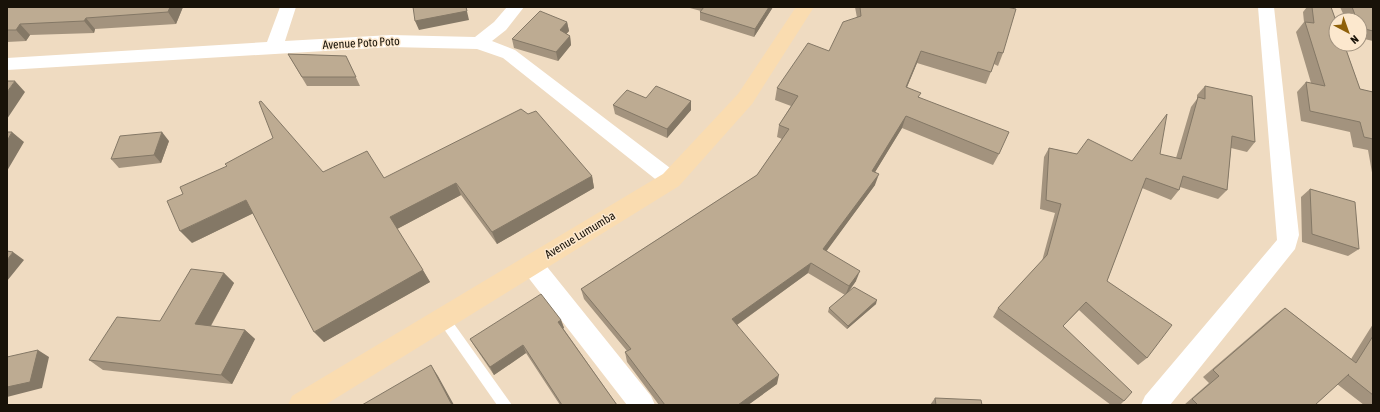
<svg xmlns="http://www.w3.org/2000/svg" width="1380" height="412" font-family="'Asap Condensed',sans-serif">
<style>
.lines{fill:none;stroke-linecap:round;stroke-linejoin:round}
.lane{fill:#fff;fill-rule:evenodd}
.street{fill:#fff;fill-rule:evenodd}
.primary{fill:#fadcb0;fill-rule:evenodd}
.wall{fill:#a3937e}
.shaded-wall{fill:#847866}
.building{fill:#bdab92;stroke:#847866}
.labels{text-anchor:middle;stroke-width:3;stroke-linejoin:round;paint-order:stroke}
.street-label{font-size:12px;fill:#181208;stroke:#fce8ce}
</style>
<rect width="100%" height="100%" fill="#efdbc1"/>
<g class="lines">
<path class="lane" d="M443 313 447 314 512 405H497L439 322 437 318 439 314Z"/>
<path class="street" d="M280 7H296L285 41 391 35 475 37 494 22 507 7H524L506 30 492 41 515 50 678 174 681 180 678 186 671 188 664 186 503 58 477 49 391 47 7 70V58L267 42Z
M1258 7H1274L1299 235 1295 249 1170 405H1141L1145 396 1277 240Z
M532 256 540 258 651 396 655 405H627L524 272 521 265 524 258Z"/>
<path class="primary" d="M796 7H814L752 104 679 186 325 405H288L292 396 663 174 738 94Z"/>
</g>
<path class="wall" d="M7 7H183L176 24 95 29 94 33 30 35 26 41 7 42Z
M686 7H773L754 37 700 20V12L701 11Z
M855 7H1007L1003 53 998 66 994 64 986 84 917 63 907 87 919 97 999 154 993 165 902 128 875 172V185L826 251 856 281 848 293 876 304 847 329 828 312 829 308 845 295 808 273 737 325 777 384 748 405H659L627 362 625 352 627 351 584 299 581 289 757 175 782 139 777 137 779 125 791 106 775 100 777 88 829 51 857 18Z
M1307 7H1331L1360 89 1373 92V178L1368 150 1353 147 1350 132 1301 121 1297 92 1306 82 1311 83 1296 32 1304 22 1303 12Z
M1340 7H1373V41L1360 38V20H1346Z
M567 22 569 31 566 34 570 36 571 45 558 61 514 48 512 39Z
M288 54 346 56 360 86H307Z
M1205 86 1255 142 1247 152 1231 148 1227 190 1218 199 1180 187 1179 190 1171 200 1142 188 1107 281 1147 358 1138 365 1079 310 1063 326 1124 401 1120 405H1111L993 317 998 308 1042 261 1055 213 1040 209 1044 157 1049 148 1077 154 1132 161 1176 158 1191 107 1197 99V95Z
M646 98 691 101V110L667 138 615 114 613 105Z
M169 141 161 163 119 168 111 159Z
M323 172 384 178 592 176 594 188 497 244 461 195 397 229 430 282 324 342 253 213 192 243Z
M1310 189 1359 249 1348 256 1302 242 1301 197Z
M224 273 234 283 211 326 245 330 255 339 232 384 103 370 89 360 160 321Z
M1285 308 1351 359 1373 324V405H1364L1337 384 1315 405H1184L1209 383 1203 377 1274 316Z
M561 320 564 328H563L617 405H560L526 353 494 375 475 347 470 339Z
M935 398 982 405H930Z"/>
<path class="shaded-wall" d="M170 7H183L176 24 168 12Z
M466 7 469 20 419 30 415 21Z
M769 7H773L754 37 755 29Z
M86 18 95 29 94 33 84 21Z
M567 22 569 31 561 40 560 30Z
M20 24 30 35 26 41 16 30Z
M570 36 571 45 558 61 556 52Z
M921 51 917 63 902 99 906 87Z
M15 81 25 92 7 119V92Z
M691 101V110L667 138V129Z
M906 116 902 128 869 182 872 171Z
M12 132 24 142 7 171V141Z
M162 132 169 141 161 163 154 155Z
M879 174 875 185 820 260 823 249Z
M592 176 594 188 497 244 492 232Z
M456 183 461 195 397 229 390 217Z
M246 200 256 212 192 243 180 231Z
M13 252 24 260 7 281V260Z
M811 263 808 273 731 329 732 319Z
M423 270 430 282 324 342 314 332Z
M860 271 856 281 845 296 849 286Z
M224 273 234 283 206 334 195 324Z
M877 300 876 304 847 329 848 326Z
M561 320 564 328 561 330 558 322Z
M245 330 255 339 232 384 221 375Z
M523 345 526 353 494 375 490 367Z
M38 350 49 357 42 388 7 397V387Z
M431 365 438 376 454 405H452Z
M779 375 777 384 748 405H738Z"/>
<path class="building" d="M7 7H170L168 12 86 18 84 21 20 24 16 30H7Z
M413 7H466L467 11 415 21Z
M704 7H769L755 29 700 12Z
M860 7H1007L1016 9 1003 53 998 52 991 72 921 51 906 87 921 93 918 97 1009 132 999 154 906 116 872 171 879 174 823 249 860 271 849 286 811 263 732 319 779 375 738 405H665L625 352 631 349 581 289 757 175 789 129 779 125 798 96 777 88 808 43 829 51 843 22 861 16Z
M1312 7H1331L1336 21V44H1344L1360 89 1373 92V139L1364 137 1360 122 1310 111 1306 82 1325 86 1305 22 1314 23Z
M1352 7H1373V31L1361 28 1360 26V20H1357Z
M540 11 567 22 560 30 570 36 556 52 512 39Z
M288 54 346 56 356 77H302Z
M7 81H15L7 92Z
M656 86 691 101 667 129 613 105 627 90 646 98Z
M1205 86 1252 96 1255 142 1232 136 1227 190 1183 176 1179 190 1146 178 1107 281 1172 325 1147 358 1086 302 1063 326 1132 392 1124 401 998 308 1047 255 1061 204 1046 200 1049 148 1077 154 1088 139 1132 161 1167 114 1160 154 1181 159 1198 97 1205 99Z
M261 101 323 172 367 151 384 178 521 109 528 114 536 111 592 176 492 232 456 183 390 217 423 270 314 332 246 200 180 231 167 201 183 194 180 187 227 166 225 164 273 138 259 102Z
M7 132H12L7 141Z
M162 132 154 155 111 159 120 136Z
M1310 189 1355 202 1359 249 1312 234Z
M7 251 13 252 7 260Z
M191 269 224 273 195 324 245 330 221 375 89 360 117 317 160 321Z
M854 287 877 300 848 326 829 308Z
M541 294 561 320 558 322 617 405H562L523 345 490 367 470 339Z
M1285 308 1356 363 1373 336V395L1348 375 1349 374 1315 405H1198L1192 399 1219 376 1213 370Z
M38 350 30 382 7 387V357Z
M431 365 452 405H362Z
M935 398 981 400 982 405H936Z"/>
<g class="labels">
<g class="street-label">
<text transform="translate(361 43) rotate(-3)" y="4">Avenue Poto Poto</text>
<text transform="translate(580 235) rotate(-31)" y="4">Avenue Lumumba</text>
</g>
</g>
<rect width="1380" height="412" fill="none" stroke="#181208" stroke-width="16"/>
<g transform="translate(1348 32) rotate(139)"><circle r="19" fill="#fce8ce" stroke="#a1927f"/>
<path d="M0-3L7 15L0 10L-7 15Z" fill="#8f6009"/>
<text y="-6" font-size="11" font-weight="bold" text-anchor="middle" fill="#181208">N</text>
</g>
</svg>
